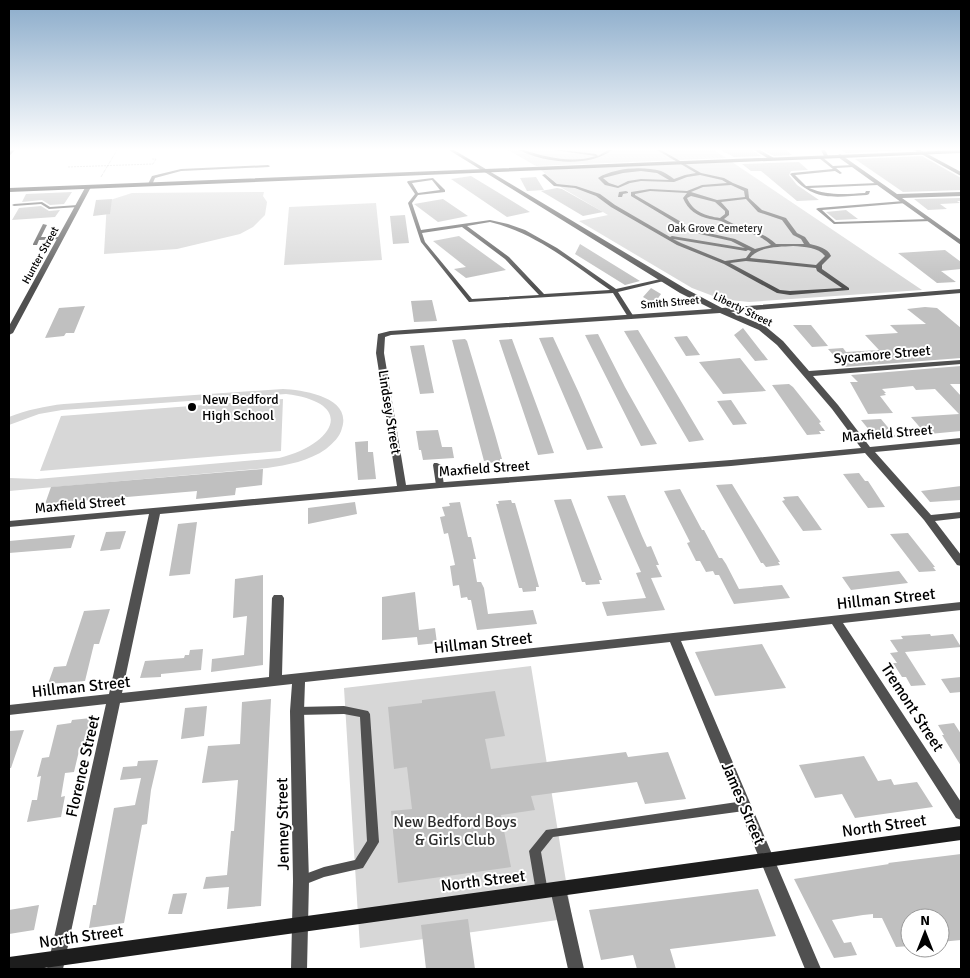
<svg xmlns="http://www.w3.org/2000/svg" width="970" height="978" font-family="Signika,sans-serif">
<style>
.green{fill:#d7d7d7}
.building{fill:#c0c0c0}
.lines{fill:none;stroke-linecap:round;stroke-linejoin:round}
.path{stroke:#727272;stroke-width:1;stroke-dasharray:0.5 1;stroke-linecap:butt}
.lane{fill:#505050;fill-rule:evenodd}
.street{fill:#505050;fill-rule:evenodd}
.secondary{fill:#1d1d1d;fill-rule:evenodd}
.poi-dot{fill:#000;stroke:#fff;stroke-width:2}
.labels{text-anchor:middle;stroke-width:4;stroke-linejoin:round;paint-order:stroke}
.far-park-label{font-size:11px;fill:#2e2e2e;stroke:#fff}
.far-street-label{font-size:11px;fill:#000;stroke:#fff}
.street-label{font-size:14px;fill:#000;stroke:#fff}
.poi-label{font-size:14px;fill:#000;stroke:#fff;text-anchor:start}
.near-street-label{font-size:16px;fill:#000;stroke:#fff}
.near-park-label{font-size:16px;fill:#2e2e2e;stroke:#fff}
</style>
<rect width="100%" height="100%" fill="#fff"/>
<path class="green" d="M508 150H714L726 158 536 166Z
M732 162 922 290 749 302 721 299 692 288 579 221 608 215 562 188 541 170Z
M264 192 263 196 267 202 265 215 253 227 240 234 177 249 104 254 107 201 132 193Z
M376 203 382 260 284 265 289 207Z
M283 389C303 390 352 397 342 428 340 437 333 443 326 449 309 461 288 465 267 468L9 491V478L37 479 279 458C334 445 358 403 286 394L62 410 39 414 9 425V417C27 410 45 406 64 404Z
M283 399 281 451 40 471 61 416Z
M531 666 572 918 360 948 344 688Z"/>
<path class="building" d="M721 150H752L761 156 734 157Z
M763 150H786L792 155 774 156Z
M841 150H907L846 153Z
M922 156 961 178V190L903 192 855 159Z
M799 162 808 170 791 171 789 175 797 185 819 200 797 201 761 171H751L742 164Z
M471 176 499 193 530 212 507 217 451 179Z
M536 177 544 190 527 191 520 178Z
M557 188 562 189 603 212 583 216 541 191Z
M72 192 64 204 50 205 42 200 22 202 26 194Z
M961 198V201H957L960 203 940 204 947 209 928 210 914 199Z
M112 199 110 214 93 216 96 200Z
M443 199 468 216 438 222 414 204Z
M41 206 49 211 60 210 55 217 12 220 19 208Z
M846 210 858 219 836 220 826 212Z
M405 215 409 243 393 244 390 216Z
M459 236 506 270 466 278 454 269 466 267 433 241Z
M580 244 640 281 625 285 575 254Z
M945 250 961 262V269L941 271 956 282 937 283 898 253Z
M651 288 661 294 654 304 643 297Z
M432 300 437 321 414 322 411 301Z
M85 306 74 333H66L64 336 45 338 59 308Z
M925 307 937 308 961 328V358L844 367 828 349 843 348 846 352 879 350 865 335 898 333 890 325 926 324 907 309Z
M793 325H811L828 346 812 347Z
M743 328 768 360 755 361 734 335Z
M638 330 672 386 704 440 689 442 624 331Z
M598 334 625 387 657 444 641 446 585 335Z
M687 336 700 355 686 356 674 337Z
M553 337 579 393 603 448 587 450 539 338Z
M465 339 467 341 495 434 502 459H500V462L488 463V460L484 461 452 340Z
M512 339 545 428 554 453 538 455 499 340Z
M424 345 434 393 420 394 410 346Z
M740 358 766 391 723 394 699 362Z
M961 366V384H950L961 396V431L929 434 924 432 911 417 959 414 935 389 916 390 913 386 882 389 886 393H884L886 395 880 396 893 413 868 414 850 382H858L851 375Z
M789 384 793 387 821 422 819 423 825 431H819L821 434 807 435 772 385Z
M731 400 747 424 733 425 717 401Z
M881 419 896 437 879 438 874 436 861 420Z
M438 430 442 447H452L454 458 423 460 421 450H419L416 431Z
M368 441V452H373L376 479 358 480 355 442Z
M263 469 262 485 236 488 235 495 196 499 197 491 45 504 51 487Z
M859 473 865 481H868L885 507 868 508 843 474Z
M732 484 780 562H778L780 565 766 567 763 563H761L716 485Z
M961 486V500L930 502 921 491Z
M680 489 702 530H704L719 558H722L726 564 739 589 782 585 790 598 734 604 719 575H715L713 571 706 572 700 561H696L687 543 690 542 664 491Z
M625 495 642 536 647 547 651 546 659 565H656L662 577 651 578 665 610 607 616 602 602 646 598 636 573 641 572 607 496Z
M798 496 822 530 803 531 782 501 785 500 783 497Z
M571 499 602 580H599L600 584 586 585 585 582H582L554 500Z
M511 500 512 503H515L529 551 539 587H536V591L523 592 522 588H519L496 504H499L498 501Z
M355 502 357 514 308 524V508Z
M460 502 468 537H471L476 559H473L477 582H481L484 588 488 614 533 610 537 624 477 630 471 600H468L467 597 461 598 459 585 453 586 450 566 455 565 448 533 444 534 440 517 445 516 442 507 450 506 449 503Z
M197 522 190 574 169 576 178 524Z
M126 531 120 549 100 551 106 532Z
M908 533 935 567H933L936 571 919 572 890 534Z
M75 535 71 548 9 553V541Z
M899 571 908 583 851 590 842 577Z
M263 575V665L211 672 212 659 244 655 247 616 233 618 235 579Z
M415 592 419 630 435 628 437 643 418 645 417 637 382 640V597Z
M110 609 99 644H94L85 681 48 684 54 667 66 666 84 611Z
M930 634 931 636 953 634 961 647 905 652 926 685 911 686 906 677H902L893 663H897L890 653 898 652 890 640 903 639 901 636Z
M762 644 786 688 715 696 695 652Z
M203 649 201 670 161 674V677L140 678 145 661 184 658 185 655H189L190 650Z
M961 677V692L950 693 941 679Z
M495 691 505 736 485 739 491 769 626 752 628 757 668 752 686 799 645 804 637 782 531 796 535 810 501 815 511 867 398 883 391 811 412 809 407 767 394 769 388 707 422 703V700Z
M271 699 261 906 227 909 229 887 203 889 206 877 227 875 231 831H234L238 780 202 783 208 746 240 744 242 702Z
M207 706 204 736 181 739 185 708Z
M91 718 87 736H85L81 751H79L74 772 65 773 61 797 65 796 61 817 27 822 32 800H37L41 776 37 777 42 758 49 757 57 725 71 723 72 720Z
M954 723 961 734V766L942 735H944L938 725Z
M24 730 11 768H9V731Z
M864 756 878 781 891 779 894 785 917 782 933 807 855 818 842 794 815 798 799 765Z
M158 760 151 790 147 824 142 825 124 923 89 928 93 905H96L114 808 135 805 141 778 120 780 123 767 137 766 138 761Z
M961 854V940L940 942V918H910V946L896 947 882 918H873V914L863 915 832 920 844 943 851 942 857 955 834 958 794 879 889 864 888 863Z
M758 889 776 936 670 949 676 969H637L633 955 601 960 589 910Z
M187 893 182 914H168L173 894Z
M39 905 34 930 9 934V910Z
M468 919 475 969H426L421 925Z"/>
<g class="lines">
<path class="path" d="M68 167 153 164 156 159H152
M101 177 117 150"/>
<path class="lane" d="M519 150H524C546 157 572 164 596 156L554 150H562L596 154 598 156 608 150H612C589 168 544 163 519 150Z
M657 150H661L701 173 724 178 733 183 748 189 749 198 762 210 786 218 797 233 805 237 810 244C817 246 828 248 831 256L822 265V269L849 288V290L790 295 777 293 724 264 677 245 611 207 596 196 575 188 554 186 542 175 545 174 557 184 576 186 600 194 615 205 670 237 672 236 745 248 731 241 691 232 631 196V192L650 189 687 191 702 185 727 183 722 180 700 175 687 177 674 182 641 181 630 183 618 188 605 185 598 178C614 168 642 166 661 171 666 173 670 176 674 179L685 175 696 173ZM641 171 657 173 669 180 641 179 628 181 618 186 609 183 603 178 623 173ZM731 185 744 191 745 197 717 200 691 192 703 187ZM650 191 687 193 683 198C688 210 697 216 710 219 714 220 718 220 721 221 726 223 731 226 736 228 749 233 761 235 771 245L755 249 735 239 695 230 635 195V194ZM691 196 715 202 725 211V214L720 218C706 216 693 212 687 198ZM746 199 758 212 782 220 793 235 801 239 804 244H776C760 229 742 230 724 219L729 215V211L721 202ZM673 239 746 251 748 250 751 251 746 258 725 261 681 243ZM793 246C805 247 818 247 825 256L816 265 750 258C759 246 779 247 793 246ZM746 261 816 268 817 271 842 288 790 291 780 290 730 263Z
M819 156H821L833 166 853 165 855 166 853 167 836 168 842 173 840 174 835 171 795 175 806 186 878 183 880 184 878 185 809 188C828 196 846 194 865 193L866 191H870L869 194 867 195C834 197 813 202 790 174L792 173 833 169 819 158Z
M268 165 270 166 269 167 181 171 155 178 152 185 148 184 152 176 181 169Z
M433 178 445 190V192L418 195 412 203 421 230 490 220 508 224 525 230 557 248 616 289 665 278 668 280 618 292 634 317 631 319 628 317 613 293 469 302 421 242 408 203 415 194 407 182 408 181ZM432 180 440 190 418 193 412 183ZM490 222C536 233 571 263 610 290L544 294 509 257 467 226ZM462 227 505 259 539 295 472 299 425 242 422 233Z
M626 191 628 192V193L623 194 622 197H618L619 192Z
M904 201 906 202V203L822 210 835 222 930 219 932 220V221L834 224 816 209 818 208Z
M42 202 50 207 78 205 80 206 78 207 49 209 41 204 14 206 12 205 14 204Z
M43 224 47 225 41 237H63V239L39 240 37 245H33V244Z
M434 463H437L441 465 444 485 443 487H437L436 485 433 465Z
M344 706 368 711 370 714 379 842 363 868 324 877 301 886 297 885 295 881 297 877 324 867 355 860 367 841 360 717 344 714 297 715 294 714 292 711 294 708 297 707Z
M744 801 748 803 749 806 748 809 744 811 553 837 541 852 548 892 546 896 542 897 538 896 536 892 529 851 546 830Z"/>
<path class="street" d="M449 150H454L686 289 722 308 961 289V293L731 312 765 326 783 341 809 371 961 360V364L813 376 838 405 870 447 961 438V444L875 452 931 515 961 512V518L935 521 961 555V566L957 565 924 520 865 453 731 466 440 488 160 514 122 693 269 677 272 598 274 595H282L284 598 282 675 961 602V610L843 623 961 802V820L956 818 832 624 681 641 821 969H805L670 642 305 682 304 711 309 881 307 969H291L293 881 290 711 292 684 120 703 63 969H47L106 704 9 715V705L109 694 149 514 9 527V521L397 486 376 353 378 334 390 331 712 309 680 293ZM720 313 759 330 777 345 832 409 861 448 731 460 406 485 384 353 385 337 391 335Z
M754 150H760L774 158 769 159Z
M821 150H825L829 158H825Z
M914 150H920L961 172V176Z
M840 154 897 194 961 192V196L902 198 961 240V245L838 157 837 156Z
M86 186 91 187 13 333 9 335V326Z
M558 882 564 884 566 889 584 969H568L550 889 552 884Z"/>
<path class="secondary" d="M10 150H15L9 156V151Z
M961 150V153L9 192V188Z
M961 826V840L37 969H9V957Z"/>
</g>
<linearGradient id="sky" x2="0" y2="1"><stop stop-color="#8aabca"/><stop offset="0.52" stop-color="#fff"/><stop offset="1" stop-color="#fff" stop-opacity="0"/></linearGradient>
<rect width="970" height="287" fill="url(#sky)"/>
<circle class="poi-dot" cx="192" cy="407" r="5"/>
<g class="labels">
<g class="far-park-label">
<text x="715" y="232">Oak Grove Cemetery</text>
</g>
<g class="far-street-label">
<text transform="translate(40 255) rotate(-61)" y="4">Hunter Street</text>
<text transform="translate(670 302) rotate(-5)" y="4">Smith Street</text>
<text transform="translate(743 309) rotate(26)" y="4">Liberty Street</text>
</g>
<g class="street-label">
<text transform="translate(882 354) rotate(-5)" y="5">Sycamore Street</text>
<text transform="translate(390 412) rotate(81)" y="5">Lindsey Street</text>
<text transform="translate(887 433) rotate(-5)" y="5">Maxfield Street</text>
<text transform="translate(484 468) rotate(-4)" y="5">Maxfield Street</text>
<text transform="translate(80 504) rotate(-5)" y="5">Maxfield Street</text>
</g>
<g class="poi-label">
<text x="202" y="404">New Bedford<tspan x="202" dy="16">High School</tspan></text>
</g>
<g class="near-street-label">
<text transform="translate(886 598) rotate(-6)" y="6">Hillman Street</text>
<text transform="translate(483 642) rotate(-6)" y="6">Hillman Street</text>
<text transform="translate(81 686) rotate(-6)" y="6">Hillman Street</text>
<text transform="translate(913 707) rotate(57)" y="6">Tremont Street</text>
<text transform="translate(82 766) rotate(-77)" y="6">Florence Street</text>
<text transform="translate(744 803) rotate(67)" y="6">James Street</text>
<text transform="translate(282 824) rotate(-91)" y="6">Jenney Street</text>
<text transform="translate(884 825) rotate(-8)" y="6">North Street</text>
<text transform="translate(483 880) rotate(-7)" y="6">North Street</text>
<text transform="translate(81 936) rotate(-8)" y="6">North Street</text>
</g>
<g class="near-park-label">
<text x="455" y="827">New Bedford Boys<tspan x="455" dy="18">&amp; Girls Club</tspan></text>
</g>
</g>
<rect width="970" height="978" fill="none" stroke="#000000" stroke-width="20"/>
<g transform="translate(925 933)"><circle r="24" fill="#ffffff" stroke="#999999"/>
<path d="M0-4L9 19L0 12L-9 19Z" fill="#000000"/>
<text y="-8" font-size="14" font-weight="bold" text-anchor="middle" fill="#000000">N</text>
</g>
</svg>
